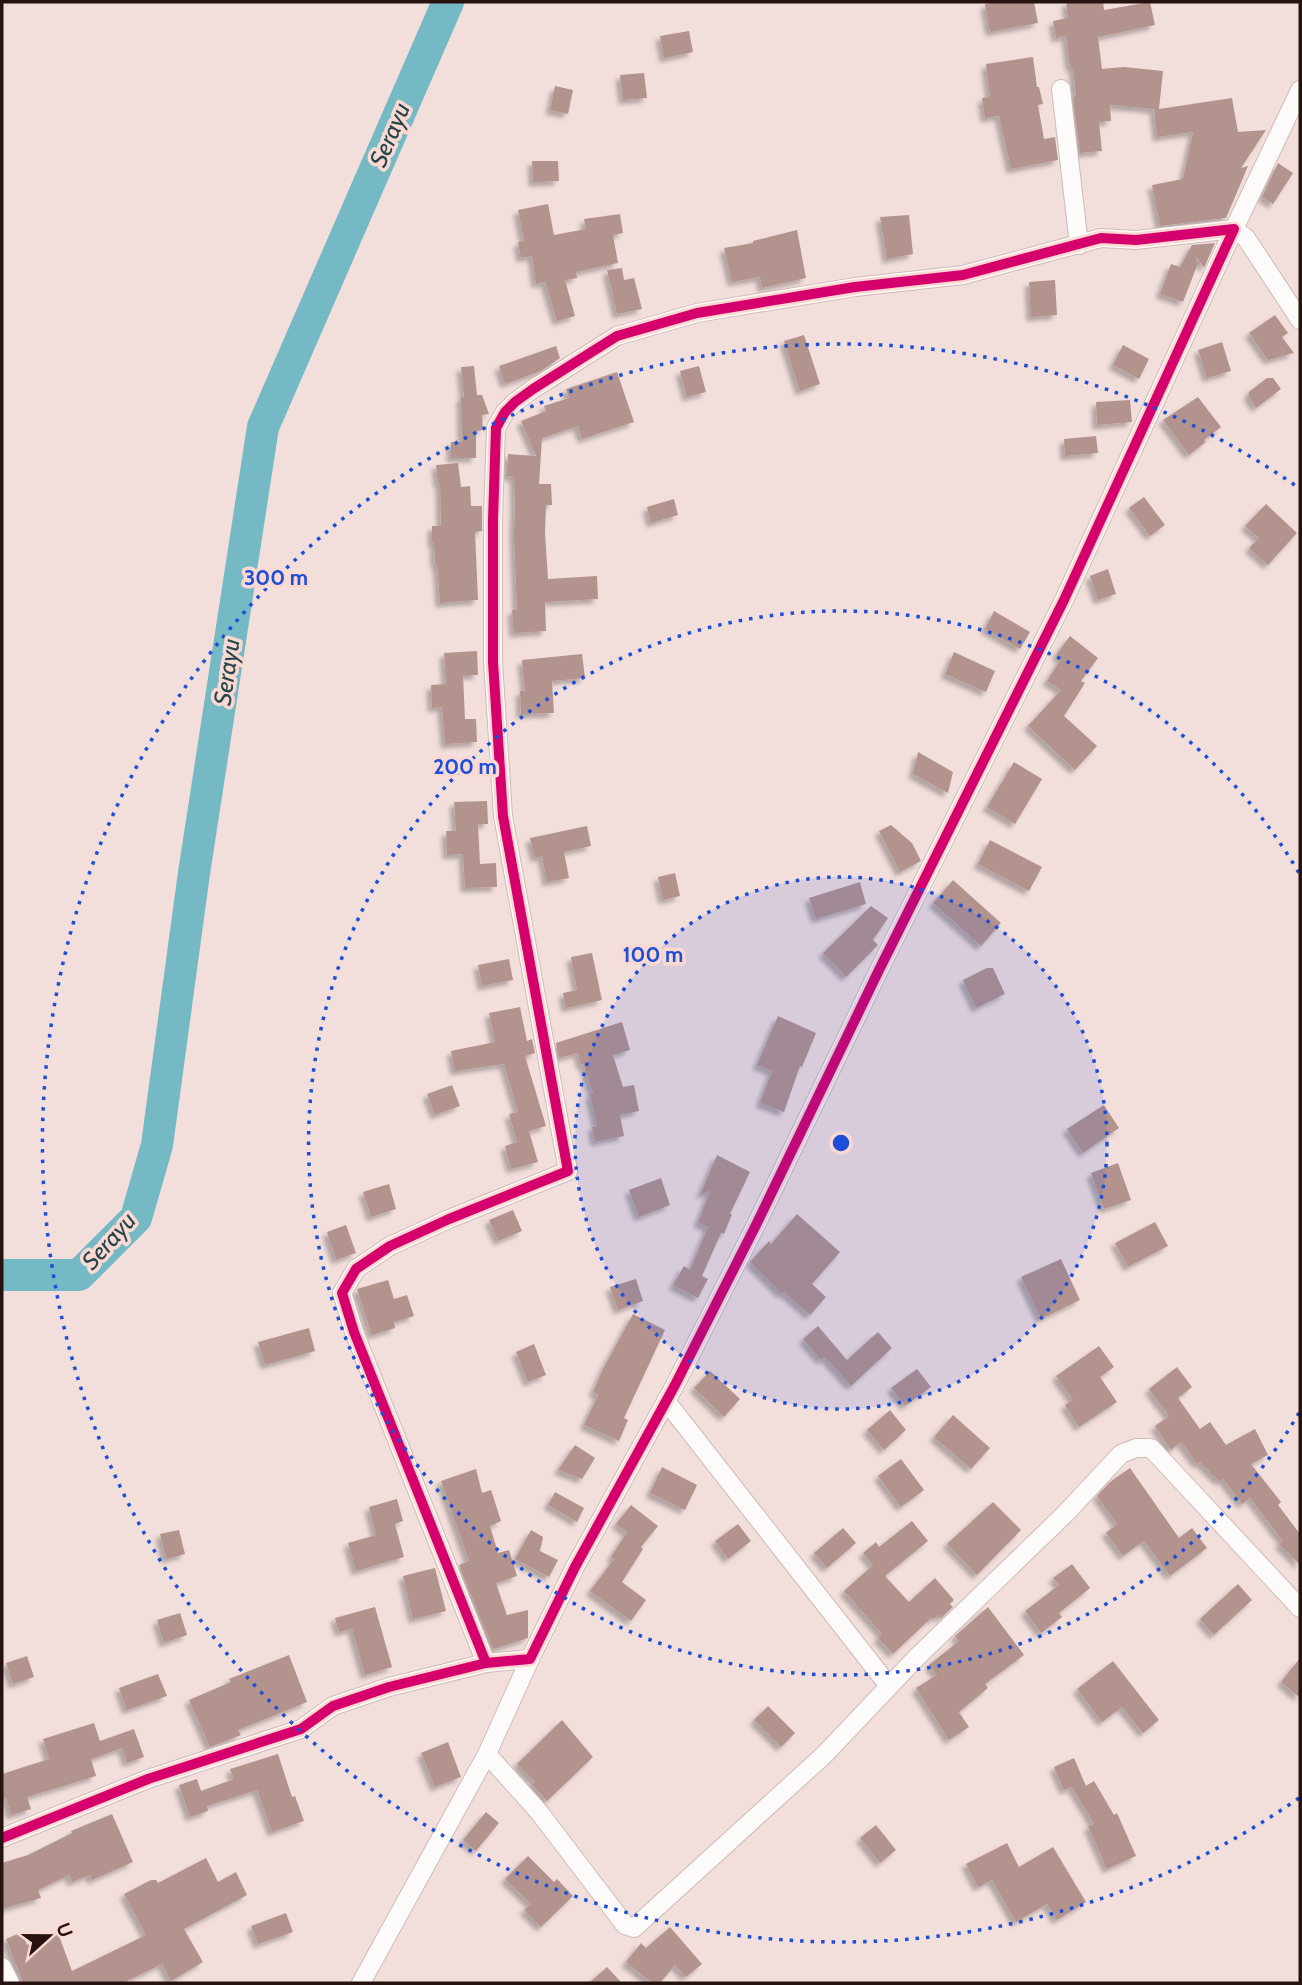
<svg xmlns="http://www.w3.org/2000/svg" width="1302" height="1985" font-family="Cabin,sans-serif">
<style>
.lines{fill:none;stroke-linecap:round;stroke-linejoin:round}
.river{stroke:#75b9c4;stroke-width:32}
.building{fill:#b3938e;filter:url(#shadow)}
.street-casing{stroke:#cebbb8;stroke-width:20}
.street{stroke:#fdfafa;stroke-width:18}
.cycleway-casing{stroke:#fbd9d3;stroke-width:15}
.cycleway{stroke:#d6006c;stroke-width:10}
.ring{fill:none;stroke:#1d4ed8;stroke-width:3.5;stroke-dasharray:3.5 7}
.labels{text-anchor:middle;stroke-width:7;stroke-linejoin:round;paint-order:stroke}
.water-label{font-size:24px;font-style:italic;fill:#25454a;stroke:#fbd9d3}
.centre{fill:#1d4ed8;stroke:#fbd9d3;stroke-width:3.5}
.ring-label{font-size:21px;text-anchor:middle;font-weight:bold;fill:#1d4ed8;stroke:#fbd9d3;stroke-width:7;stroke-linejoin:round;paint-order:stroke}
</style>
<defs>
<filter id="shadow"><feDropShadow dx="-4.5" dy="4.5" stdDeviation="2" flood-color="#0004"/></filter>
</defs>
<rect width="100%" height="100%" fill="#f2dfdc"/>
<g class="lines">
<path class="river" d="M2 1275H79L136 1218 157 1145 194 873 263 427 448 2"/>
</g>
<path class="building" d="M996 2H1034L1038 23 990 32 985 4Z
M1066 2H1103L1104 10 1150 2 1155 25 1098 37 1102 69 1124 67 1163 71 1159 109 1232 98 1238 132 1266 130 1241 168 1248 166 1226 218 1160 226 1152 185 1183 179 1193 132 1157 137 1154 109 1110 105 1111 121 1099 122 1102 151 1080 153 1073 97 1076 96 1073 67H1070L1066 36 1056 38 1053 21 1068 18Z
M689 31 693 52 664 58 660 36Z
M1033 57 1037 87H1039L1043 104 1038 105 1044 139 1055 137 1058 160 1011 169 999 116 985 118 982 98 990 97 986 64Z
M644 73 647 98 623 100 620 75Z
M555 86 573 90 568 114 550 110Z
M532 161H558L559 181 533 182Z
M1278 163 1293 173 1273 204 1262 197Z
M548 204 554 235 586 229 584 219 620 214 623 233 613 235 618 263 576 272 577 278 565 280 575 316 557 321 545 282 536 284 532 256 521 258 518 242 524 241 518 210Z
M909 215 913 254 887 259 880 217Z
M797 230 806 278 762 288 760 277 732 282 724 248 753 243V241Z
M1215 243 1204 268 1195 255 1198 263 1183 302 1160 294 1171 264 1180 267 1192 245Z
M622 268 624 280 634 278 642 309 617 314 607 270Z
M1055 280 1057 315 1031 317 1029 282Z
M1275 315 1288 333 1282 337 1294 353 1268 360 1249 333Z
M804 335 820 384 800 391 784 341Z
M1222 342 1231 371 1207 378 1198 350Z
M1123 345 1149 359 1139 379 1113 365Z
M556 346 560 358 541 371 505 384 499 366Z
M474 366 477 395H482L489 414 482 415 483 430 476 431V458H451V442H462L461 397H464L461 367Z
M699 366 706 392 687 397 680 371Z
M617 372 634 422 582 439 578 426 542 438 539 484H551L552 505H546L545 533 548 579 597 576 598 599 545 602 546 631 514 633 512 610H517L514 535 515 505 514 477 507 476 508 454 536 456 521 421 546 411 544 406 569 398 566 389Z
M1267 378H1273L1281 389 1256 408 1249 397V392Z
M1198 397 1221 427 1204 440 1206 442 1189 455 1163 420Z
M1130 400 1132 422 1097 425 1096 402Z
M1096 436 1098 453 1065 456 1064 439Z
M458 463 461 487 470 486 471 506H482V531L475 532 478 600 440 603 437 564H435L434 542H432V526H441L440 483H438L436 465Z
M1144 497 1165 525 1150 536 1129 508Z
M674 499 678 515 651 523 647 507Z
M1266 504 1297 533 1268 565 1249 548 1259 538 1245 526Z
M1108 569 1116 594 1098 600 1090 576Z
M994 611 1030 632 1020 649 985 629Z
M1070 636 1098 658 1081 681 1085 683 1064 716 1097 746 1075 770 1028 726 1061 690 1047 681 1061 659 1056 655Z
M477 651 478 675H463L465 719H476L477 742 445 744 442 707 432 708 431 685 446 684 444 653Z
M954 652 995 671 986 692 945 674Z
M582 654 585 678 552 681 554 713 521 714 520 691H525L522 660Z
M918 752 953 772 948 793 913 774Z
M1014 762 1042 779 1015 824 987 807Z
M487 801 488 824H478L480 864 496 863 497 887 465 888 463 854 447 855 446 831H456L454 802Z
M891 825 912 843 921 861 900 872 879 831Z
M587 826 591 846 564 852 569 878 547 882 542 856 535 858 530 838Z
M990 840 1042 867 1029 891 978 864Z
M675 873 680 896 663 900 658 877Z
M953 880 1001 923 981 946 933 903Z
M860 882 866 904 816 919 809 898Z
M871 906 888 918 873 940 878 945 846 977 823 953Z
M592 953 602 1000 566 1008 563 993 577 990 571 957Z
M509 959 513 980 482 986 478 965Z
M987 968H993L1005 994 976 1008 963 980Z
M520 1007 527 1041 532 1039 535 1053 525 1056 546 1126 529 1131 538 1162 511 1169 505 1146 517 1142 509 1114 518 1112 504 1064 455 1071 451 1051 495 1042 489 1013Z
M778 1016 816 1033 802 1067 800 1066 784 1112 760 1103 772 1071 757 1065Z
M622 1022 630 1050 613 1055 623 1087 634 1085 639 1111 620 1115 624 1136 595 1142 592 1127 597 1126 590 1094 593 1093 583 1064 581 1065 578 1053 559 1058 556 1043Z
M452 1085 460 1106 435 1115 427 1094Z
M1104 1105 1119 1128 1083 1153 1067 1129Z
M717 1155 750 1172 730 1214H732L724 1234 721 1233 702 1276 708 1279 698 1298 673 1285 684 1266 690 1270 708 1227 698 1223 710 1191 700 1195Z
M1118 1163 1131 1200 1104 1209 1091 1173Z
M661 1178 670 1205 639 1217 629 1190Z
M389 1184 396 1209 371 1217 363 1192Z
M513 1210 522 1231 498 1241 489 1220Z
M797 1214 840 1252 812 1284 826 1297 810 1315 784 1292 782 1294 750 1262 769 1241 771 1244Z
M1155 1222 1168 1246 1128 1267 1115 1243Z
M346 1225 356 1253 336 1260 327 1232Z
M1061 1259 1080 1300 1041 1319 1021 1277Z
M636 1279 643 1301 618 1310 610 1287Z
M388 1280 394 1299 407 1295 414 1316 394 1322 395 1328 372 1335 357 1289Z
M633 1314 665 1330 624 1418 628 1420 619 1441 584 1425 598 1395 593 1392 603 1369Z
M818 1326 847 1360 878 1332 892 1348 851 1386 825 1357 821 1360 803 1339Z
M309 1328 315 1351 265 1365 258 1342Z
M534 1344 546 1375 528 1382 516 1352Z
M1099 1346 1114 1367 1100 1377 1117 1402 1079 1427 1065 1405 1073 1400 1056 1376Z
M1177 1367 1192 1387 1178 1398 1200 1429 1210 1422 1226 1445 1255 1429 1268 1455 1251 1464 1281 1502 1278 1505 1300 1534V1565L1279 1544 1283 1541 1250 1498 1242 1504 1223 1479 1219 1481 1200 1462 1197 1464 1181 1442 1171 1450 1155 1426 1169 1416 1149 1389Z
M917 1369 931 1387 905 1406 891 1388Z
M710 1371 740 1399 724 1417 694 1388Z
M890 1410 906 1430 884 1450 867 1430Z
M953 1415 990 1448 971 1469 934 1437Z
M575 1445 595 1458 582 1479 558 1470Z
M901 1459 924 1490 901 1507 878 1476Z
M662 1467 697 1485 685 1510 650 1493Z
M1130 1468 1179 1538 1192 1528 1207 1548 1170 1576 1144 1541 1123 1556 1106 1533 1117 1524 1097 1496 1110 1482Z
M476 1469 482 1493 491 1490 501 1521 490 1526 498 1553 509 1550 517 1576 496 1583 507 1615 528 1610V1638L493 1649 459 1565 469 1561 441 1481Z
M555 1492 584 1508 577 1522 548 1505Z
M397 1499 403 1521 395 1524 404 1557 356 1571 348 1543 376 1535 369 1507Z
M993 1502 1021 1530 977 1575 947 1544Z
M631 1505 658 1526 641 1547 643 1549 622 1582 646 1600 631 1621 590 1591 614 1559 611 1557 627 1532 616 1524Z
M912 1521 928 1541 885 1576 909 1602 935 1578 954 1600 950 1604 953 1607 941 1618 938 1615 932 1620 931 1618 893 1654 878 1638 882 1634 844 1591 873 1565 863 1553 876 1542 879 1547Z
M738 1524 751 1541 728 1559 715 1541Z
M843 1528 856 1543 827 1568 814 1553Z
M179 1530 185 1554 166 1559 160 1534Z
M531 1530 543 1537 540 1551 558 1560 549 1577 515 1559Z
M1072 1564 1090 1588 1059 1613 1062 1617 1041 1633 1025 1611 1059 1585 1053 1578Z
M435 1568 446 1611 413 1619 403 1576Z
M1238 1584 1252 1600 1214 1635 1200 1619Z
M375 1607 392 1667 365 1675 352 1629 339 1632 335 1618Z
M988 1607 1024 1655 985 1684 988 1688 959 1712 969 1727 949 1740 916 1688 937 1675 929 1665 959 1641 955 1636Z
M180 1613 187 1635 164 1643 157 1620Z
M289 1655 307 1702 238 1730 241 1735 210 1747 189 1700 231 1682 229 1679Z
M27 1656 34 1677 13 1684 6 1663Z
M1300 1658V1698L1281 1682Z
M1113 1661 1159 1720 1143 1733 1122 1707 1102 1722 1077 1689Z
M158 1674 167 1696 127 1710 119 1688Z
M768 1706 795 1733 781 1747 754 1720Z
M562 1720 593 1757 547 1801 532 1785 535 1782 517 1764Z
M94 1723 100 1741 134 1729 144 1757 127 1763 122 1748 91 1759 96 1776 27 1797 31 1809 11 1815 6 1798 2 1799V1774L49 1759 43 1739Z
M448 1742 461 1777 435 1787 421 1753Z
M278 1754 292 1797 295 1796 304 1821 272 1832 257 1790 207 1806 208 1811 190 1817 179 1785 197 1779 201 1791 234 1779 230 1769Z
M1074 1758 1086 1786 1094 1781 1114 1815 1117 1813 1136 1856 1107 1869 1088 1826 1094 1824 1072 1787 1064 1790 1054 1767Z
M486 1812 499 1823 476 1851 463 1840Z
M112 1814 133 1862 92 1880 90 1875 72 1882 69 1875 38 1890 41 1898 2 1909V1863L28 1855 72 1833 71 1831Z
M876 1825 896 1850 880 1863 860 1838Z
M1007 1843 1019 1867 1053 1847 1086 1902 1057 1920 1047 1904 1016 1922 992 1880 978 1887 966 1864Z
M528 1856 554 1882 557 1879 573 1896 541 1927 524 1910 531 1904 505 1879Z
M206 1858 218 1882 236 1872 247 1895 184 1929 203 1962 171 1981 162 1964 123 1983H23L6 1939 22 1932 27 1945 58 1933 72 1971 146 1935 124 1894 151 1880H156L158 1883Z
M286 1913 293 1932 258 1944 251 1926Z
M670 1927 702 1964 686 1977 675 1965 660 1983H652L626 1962 641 1943 646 1948Z
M607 1967 622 1983H589Z"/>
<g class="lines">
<defs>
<path id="street" d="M1061 89 1079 245
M1300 90 1234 229 1246 238 1300 320
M666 1401 889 1686
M486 1663 354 1332 342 1293 356 1269 390 1246 449 1219 568 1171 503 816 493 662V520L496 428 505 412 515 402 533 389 617 336 697 313 855 287 963 275 1101 238 1136 240 1234 229
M487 1754 539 1812 625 1925 634 1928 824 1755 917 1657 1065 1514 1121 1454 1136 1448H1151L1300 1608
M2 1838 148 1779 301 1729 333 1706 389 1687 486 1663 530 1659 575 1567 675 1385 757 1223 879 970 1064 600 1234 229
M2 1967 10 1983
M361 1983 487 1754 530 1659"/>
</defs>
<use href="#street" class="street-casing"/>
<use href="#street" class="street"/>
<defs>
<path id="cycleway" d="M486 1663 354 1332 342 1293 356 1269 390 1246 449 1219 568 1171 503 816 493 662V520L496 428 505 412 515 402 533 389 617 336 697 313 855 287 963 275 1101 238 1136 240 1234 229
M2 1838 148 1779 301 1729 333 1706 389 1687 486 1663 530 1659 575 1567 675 1385 757 1223 879 970 1064 600 1234 229"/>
</defs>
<use href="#cycleway" class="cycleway-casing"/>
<use href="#cycleway" class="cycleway"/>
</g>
<circle cx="841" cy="1143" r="266" fill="#1d4ed8" fill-opacity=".12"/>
<g class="ring">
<circle cx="841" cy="1143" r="266"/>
<path d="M1299 1413A532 532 0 1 1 1299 873"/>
<path d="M1299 1798A799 799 0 1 1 1299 488"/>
</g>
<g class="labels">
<g class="water-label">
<text transform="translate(390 135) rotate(-67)" y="8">Serayu</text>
<text transform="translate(227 672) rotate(-82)" y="8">Serayu</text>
<text transform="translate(109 1241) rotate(-48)" y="8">Serayu</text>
</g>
</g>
<circle cx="841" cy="1143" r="10" class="centre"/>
<g class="ring-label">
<text x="276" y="585">300 m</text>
<text x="465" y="774">200 m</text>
<text x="653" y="962">100 m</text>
</g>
<rect width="1302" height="1985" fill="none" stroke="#261310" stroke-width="7"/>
<g transform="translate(49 1936) rotate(69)" stroke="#fbd9d3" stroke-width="5" paint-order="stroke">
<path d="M0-5L12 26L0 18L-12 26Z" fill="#261310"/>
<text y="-10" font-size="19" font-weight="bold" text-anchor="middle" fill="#261310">U</text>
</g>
</svg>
